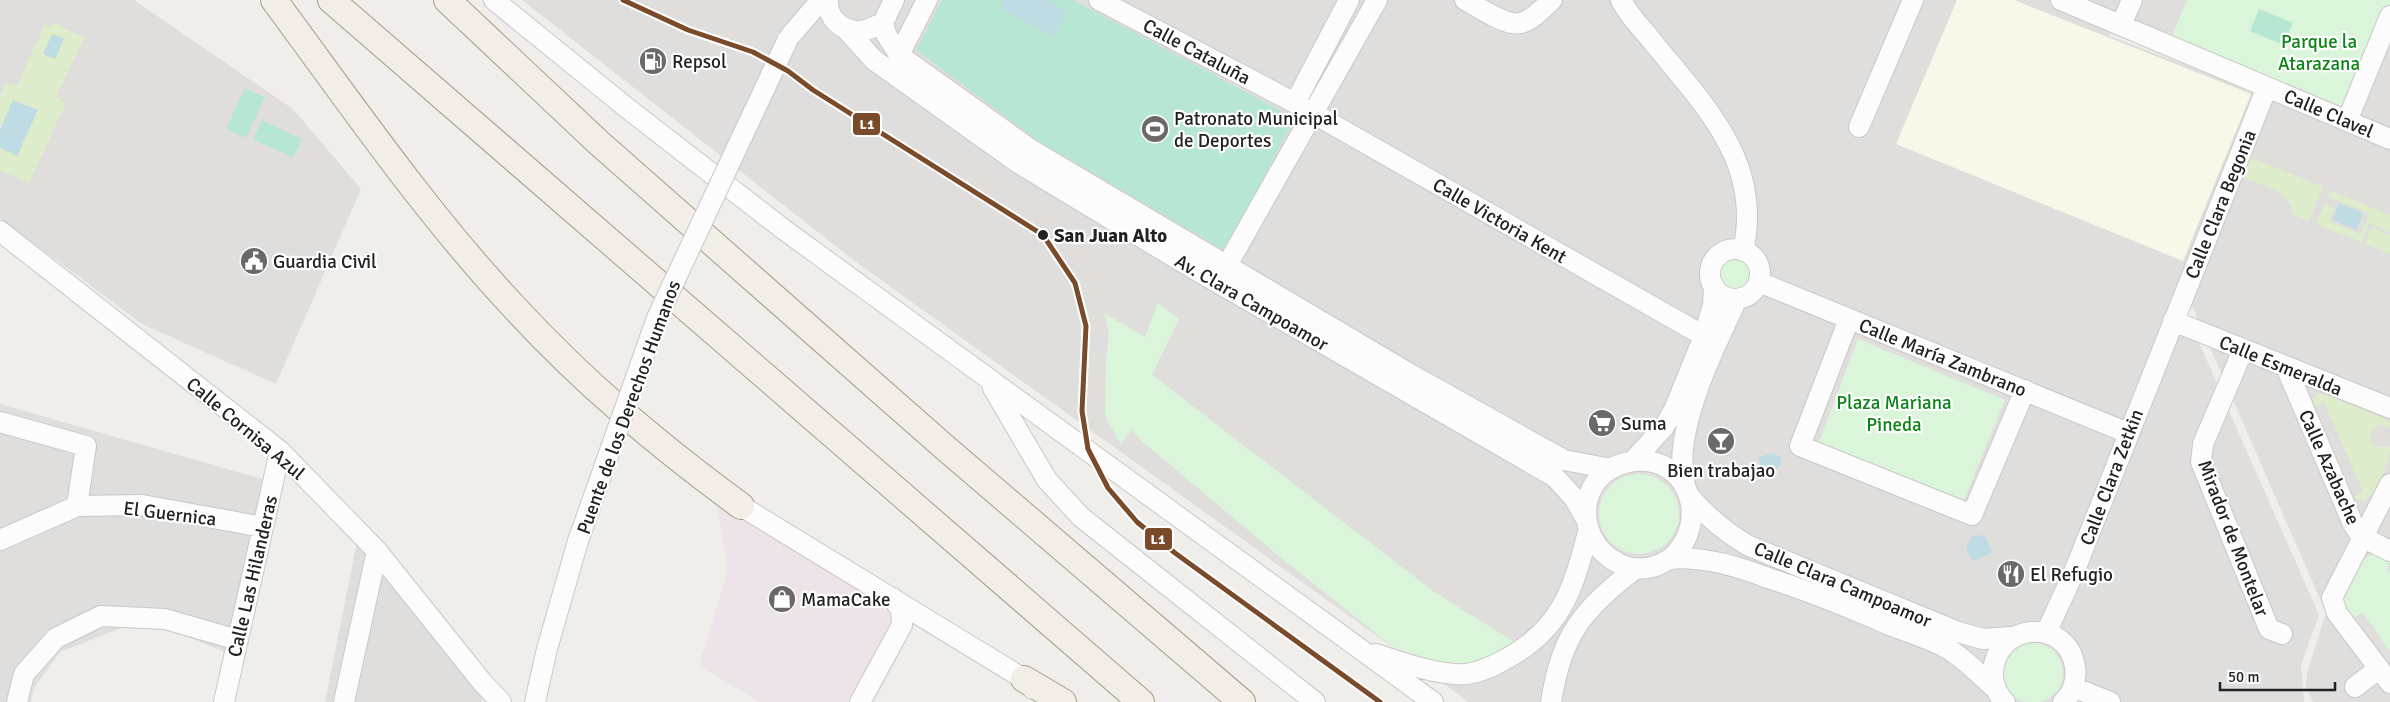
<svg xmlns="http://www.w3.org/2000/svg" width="2390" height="702" font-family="Signika,sans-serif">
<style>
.residential{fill:#dfdedc}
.industrial{fill:#ede4e9}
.education{fill:#f8f7e8}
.grass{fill:#ddeccb}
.park{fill:#daf5da}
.pitch{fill:#b7e6d2}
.parking{fill:#e0dfde}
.water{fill:#bfdbe3}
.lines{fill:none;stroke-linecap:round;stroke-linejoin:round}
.minor-casing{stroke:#c9c8c7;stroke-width:22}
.major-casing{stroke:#a79c86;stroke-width:28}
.minor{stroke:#fdfcfc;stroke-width:20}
.major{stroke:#f3ede7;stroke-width:26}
.minor-bridge-casing{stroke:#c9c8c7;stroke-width:22;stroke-linecap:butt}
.minor-bridge{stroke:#fdfcfc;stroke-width:20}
.metro-1-casing{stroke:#fff;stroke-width:9}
.metro-1{stroke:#7a4b2a;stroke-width:5}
.stop-dot{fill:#222;stroke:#fff;stroke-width:2}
.labels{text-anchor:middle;stroke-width:4.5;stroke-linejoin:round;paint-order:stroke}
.park-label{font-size:19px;fill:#0c8416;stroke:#fff}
.street-label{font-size:19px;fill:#222;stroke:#fff}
.poi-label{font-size:19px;fill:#222;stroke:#fff;text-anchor:start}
.stop-label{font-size:19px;font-weight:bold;fill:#222;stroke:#fff;text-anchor:start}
.line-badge{stroke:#fff;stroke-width:2}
.badge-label{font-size:14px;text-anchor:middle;font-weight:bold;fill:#fff}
</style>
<rect width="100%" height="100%" fill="#f0eeeb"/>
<path class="residential" d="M0 0H134L293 109 361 189 276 384 142 324 0 218Z
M522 0H2123L2110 36 2256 92 2178 295 2319 615 2301 665 2304 702H1469L856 262Z
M2132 0H2390V702H2313L2306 686 2307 673 2326 613 2185 290 2267 87 2121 25Z
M0 404 273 482 234 656 145 619 60 652 34 688 31 702H0Z
M359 532 482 682V702H325Z"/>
<path class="industrial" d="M714 486 920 614 875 702H760L699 666 728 570Z"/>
<path class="education" d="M1957 0H2014L2251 94 2183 261 1896 144Z"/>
<path class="grass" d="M53 22 84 38 56 97 66 103 29 183 0 170V95L6 83 17 86 45 24 50 27Z
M2249 157 2323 187 2309 221 2292 214C2292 190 2259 185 2241 177Z
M2330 190 2390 215V232L2366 222 2369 213 2327 197Z
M2324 204 2334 208 2329 221 2360 234 2365 224 2368 226 2362 243 2316 224Z
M2372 227 2390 235V254L2365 244Z
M2322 393 2390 421V428L2381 425 2371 432 2370 440 2375 447H2390C2390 461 2376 496 2364 502L2355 498 2354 496 2363 492 2324 402 2315 406 2313 400 2316 395Z"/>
<path class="park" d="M2187 0H2390V16L2347 121 2168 45Z
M1718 274a17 17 0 1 1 34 0a17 17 0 1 1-34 0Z
M1158 303 1179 319 1152 375 1433 591 1514 642 1491 656 1455 669 1402 654 1274 552 1143 442 1131 430 1121 444 1105 416 1106 360 1109 333 1104 313 1145 337Z
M1858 339 2005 400 1964 500 1819 442Z
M1599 514a40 40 0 1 1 80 0a40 40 0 1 1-80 0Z
M2371 554 2390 560 2387 570 2390 572V652L2363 613 2353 619 2342 599 2361 561Z
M2003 673a30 30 0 1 1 60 0a30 30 0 1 1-60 0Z"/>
<path class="pitch" d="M942 0H1073L1295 118 1225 251 1037 140 916 50Z
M2259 9 2293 23 2284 45 2250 31Z
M245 88 265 97 246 138 226 129Z
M262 120 302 139 293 158 253 139Z"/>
<path class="parking" d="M2362 613 2390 652V670L2353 619Z"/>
<path class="water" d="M1005 0H1046L1067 12 1053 37 1000 8Z
M52 34 64 39 55 59 43 54Z
M13 100 38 110 17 156 0 148V130Z
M2339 203 2363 213 2357 230 2333 220Z
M1772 453 1780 457 1781 464 1775 471 1765 475 1758 458Z
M1983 535 1987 539 1992 553 1972 561 1966 549 1971 537Z"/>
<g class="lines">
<defs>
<path id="minor" d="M494 0 627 108 783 229 1433 702
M828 0C827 17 840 30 857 31 865 32 875 26 883 23L894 0
M1099 0 1295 103 1704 336
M1465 0C1478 7 1507 27 1521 23 1533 20 1543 8 1552 0
M1621 0C1629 17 1645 31 1656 46 1706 107 1763 164 1743 251
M2061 0 2390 139
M883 23 886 34 899 55 1030 149 1410 374 1564 460 1611 469
M2121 25 2132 0
M845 28 874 60 1020 164 1194 269 1555 477 1574 498 1586 519
M791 35 821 0
M899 55 927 0
M1295 103 1349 0
M2347 121 2390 16
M1859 127 1913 0
M0 231 280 451 377 551 482 682 501 702
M1710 274a25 25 0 1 1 50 0a25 25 0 1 1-50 0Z
M1226 267 1377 0
M1759 282 2128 433
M1849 319 1800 446 1972 515 2025 390
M2173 321 2390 408
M2243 350 2203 444 2201 462 2269 629 2282 634
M2286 367 2353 524 2362 537 2390 551
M993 388 1047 480 1081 517 1315 702
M0 422 86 446 77 506
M1633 461 1664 427 1674 410 1704 336 1713 305 1714 286
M2390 484 2332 598 2337 613 2390 683
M1685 487C1684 474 1681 460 1683 448 1689 398 1716 344 1737 299
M1690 497C1707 517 1724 531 1747 545L1958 632 1983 639 2012 637
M741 506 1024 679 1033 689
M0 540 77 506 142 505 263 527
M1669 560C1716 520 1684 447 1625 463 1575 476 1574 541 1618 563 1629 570 1646 570 1658 565 1662 564 1665 561 1668 560 1680 556 1698 559 1710 561 1730 564 1749 571 1768 578 1809 591 1848 607 1887 624 1907 632 1932 639 1950 650 1967 661 1981 676 1996 689
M2046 633 2074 572 2267 87
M1376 654C1401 662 1428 672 1454 674 1470 676 1490 668 1504 660 1561 630 1573 590 1588 532
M2073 687 2110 702
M2355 687 2378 669
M17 702 24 674 56 638 101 616 165 619 238 640
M224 702 280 451
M344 702 377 551
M535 702 547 649 578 541
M860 702 902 625 901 610 893 598
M1551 702C1562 633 1582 611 1636 568
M2005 702C1998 696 1993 684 1993 675 1993 622 2068 616 2075 667 2077 679 2073 694 2063 702"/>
<path id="major" d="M274 0C351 104 425 212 514 307 584 383 658 445 741 506
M331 0 1141 702
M447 0 599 143 942 445 1242 702
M1024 679 1063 702"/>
</defs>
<use href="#minor" class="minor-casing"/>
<use href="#major" class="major-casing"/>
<use href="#minor" class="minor"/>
<use href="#major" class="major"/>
<defs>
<path id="minor-bridge" d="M578 541 657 318 787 41"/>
</defs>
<use href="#minor-bridge" class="minor-bridge-casing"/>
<use href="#minor-bridge" class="minor-bridge"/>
<defs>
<path id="metro-1" d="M623 0 688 30 753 52 788 71 813 90 1043 235 1075 283 1086 326 1082 411 1088 449 1108 488 1137 522 1175 553 1380 702"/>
</defs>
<use href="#metro-1" class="metro-1-casing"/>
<use href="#metro-1" class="metro-1"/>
</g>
<defs>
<symbol id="fuel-disc" viewBox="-11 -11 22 22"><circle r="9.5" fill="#6a6968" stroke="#fff"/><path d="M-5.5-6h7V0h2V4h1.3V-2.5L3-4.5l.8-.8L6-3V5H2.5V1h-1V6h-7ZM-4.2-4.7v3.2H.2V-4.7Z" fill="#fff"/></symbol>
<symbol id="stadium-disc" viewBox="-11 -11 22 22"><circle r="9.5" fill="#6a6968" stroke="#fff"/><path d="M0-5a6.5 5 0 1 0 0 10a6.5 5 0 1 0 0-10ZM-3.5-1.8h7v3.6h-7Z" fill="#fff"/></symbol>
<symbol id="civic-disc" viewBox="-11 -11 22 22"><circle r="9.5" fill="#6a6968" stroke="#fff"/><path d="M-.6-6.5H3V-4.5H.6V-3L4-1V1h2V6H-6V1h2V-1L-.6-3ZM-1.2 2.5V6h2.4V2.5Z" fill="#fff"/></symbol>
<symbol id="supermarket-disc" viewBox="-11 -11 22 22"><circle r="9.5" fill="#6a6968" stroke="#fff"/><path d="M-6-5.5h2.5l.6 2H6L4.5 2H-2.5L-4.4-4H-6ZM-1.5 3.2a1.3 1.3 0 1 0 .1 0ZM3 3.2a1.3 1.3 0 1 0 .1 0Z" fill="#fff"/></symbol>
<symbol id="bar-disc" viewBox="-11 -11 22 22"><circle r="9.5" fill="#6a6968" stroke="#fff"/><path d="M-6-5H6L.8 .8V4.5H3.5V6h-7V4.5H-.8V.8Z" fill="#fff"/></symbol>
<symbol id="restaurant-disc" viewBox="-11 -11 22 22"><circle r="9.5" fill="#6a6968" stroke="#fff"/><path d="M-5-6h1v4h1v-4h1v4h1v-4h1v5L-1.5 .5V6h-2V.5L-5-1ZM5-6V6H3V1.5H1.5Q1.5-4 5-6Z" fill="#fff"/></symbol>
<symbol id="shop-disc" viewBox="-11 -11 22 22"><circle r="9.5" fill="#6a6968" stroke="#fff"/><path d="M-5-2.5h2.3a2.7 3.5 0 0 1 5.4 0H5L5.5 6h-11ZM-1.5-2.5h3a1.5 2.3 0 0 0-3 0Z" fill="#fff"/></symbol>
</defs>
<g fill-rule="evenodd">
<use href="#fuel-disc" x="637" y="45" width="32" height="32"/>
<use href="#stadium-disc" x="1139" y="113" width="32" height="32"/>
<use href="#civic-disc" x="238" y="245" width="32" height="32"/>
<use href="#supermarket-disc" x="1586" y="407" width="32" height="32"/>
<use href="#bar-disc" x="1705" y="425" width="32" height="32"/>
<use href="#restaurant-disc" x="1995" y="558" width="32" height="32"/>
<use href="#shop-disc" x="766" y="583" width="32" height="32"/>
</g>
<circle class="stop-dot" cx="1043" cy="235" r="6"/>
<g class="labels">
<g class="park-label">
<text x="2319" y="48">Parque la<tspan x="2319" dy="22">Atarazana</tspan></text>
<text x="1894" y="409">Plaza Mariana<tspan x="1894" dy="22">Pineda</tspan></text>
</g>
<g class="street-label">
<text transform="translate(1197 51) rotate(28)" y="7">Calle Cataluña</text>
<text transform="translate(2329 113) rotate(23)" y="7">Calle Clavel</text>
<text transform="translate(2220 204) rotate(-68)" y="7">Calle Clara Begonia</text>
<text transform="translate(1500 220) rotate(30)" y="7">Calle Victoria Kent</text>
<text transform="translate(1252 302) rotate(30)" y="7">Av. Clara Campoamor</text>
<text transform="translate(1943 357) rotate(22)" y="7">Calle María Zambrano</text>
<text transform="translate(2281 365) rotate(22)" y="7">Calle Esmeralda</text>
<text transform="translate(628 407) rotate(-70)" y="7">Puente de los Derechos Humanos</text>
<text transform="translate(246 428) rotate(40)" y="7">Calle Cornisa Azul</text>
<text transform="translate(2330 467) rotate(66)" y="7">Calle Azabache</text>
<text transform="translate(2111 477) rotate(-69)" y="7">Calle Clara Zetkin</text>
<text transform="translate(170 513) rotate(7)" y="7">El Guernica</text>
<text transform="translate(2234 538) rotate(69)" y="7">Mirador de Montelar</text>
<text transform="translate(252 576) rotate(-77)" y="7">Calle Las Hilanderas</text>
<text transform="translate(1843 584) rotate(23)" y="7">Calle Clara Campoamor</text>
</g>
<g class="poi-label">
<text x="672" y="68">Repsol</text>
<text x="1174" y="125">Patronato Municipal<tspan x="1174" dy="22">de Deportes</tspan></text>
<text x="273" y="268">Guardia Civil</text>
<text x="1621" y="430">Suma</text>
<text x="1721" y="477" text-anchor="middle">Bien trabajao</text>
<text x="2030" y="581">El Refugio</text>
<text x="801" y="606">MamaCake</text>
</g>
<g class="stop-label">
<text x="1054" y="242">San Juan Alto</text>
</g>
</g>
<g class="line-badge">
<rect x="852" y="112" width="29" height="24" rx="5" fill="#7a4b2a"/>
<rect x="1144" y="527" width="29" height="24" rx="5" fill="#7a4b2a"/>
</g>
<g class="badge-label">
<text x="867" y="129">L1</text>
<text x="1158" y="544">L1</text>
</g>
<path d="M2220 682v8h115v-8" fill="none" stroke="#222222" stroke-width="2.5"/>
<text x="2228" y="682" font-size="15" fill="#222222" stroke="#ffffff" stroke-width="4" paint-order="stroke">50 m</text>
</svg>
